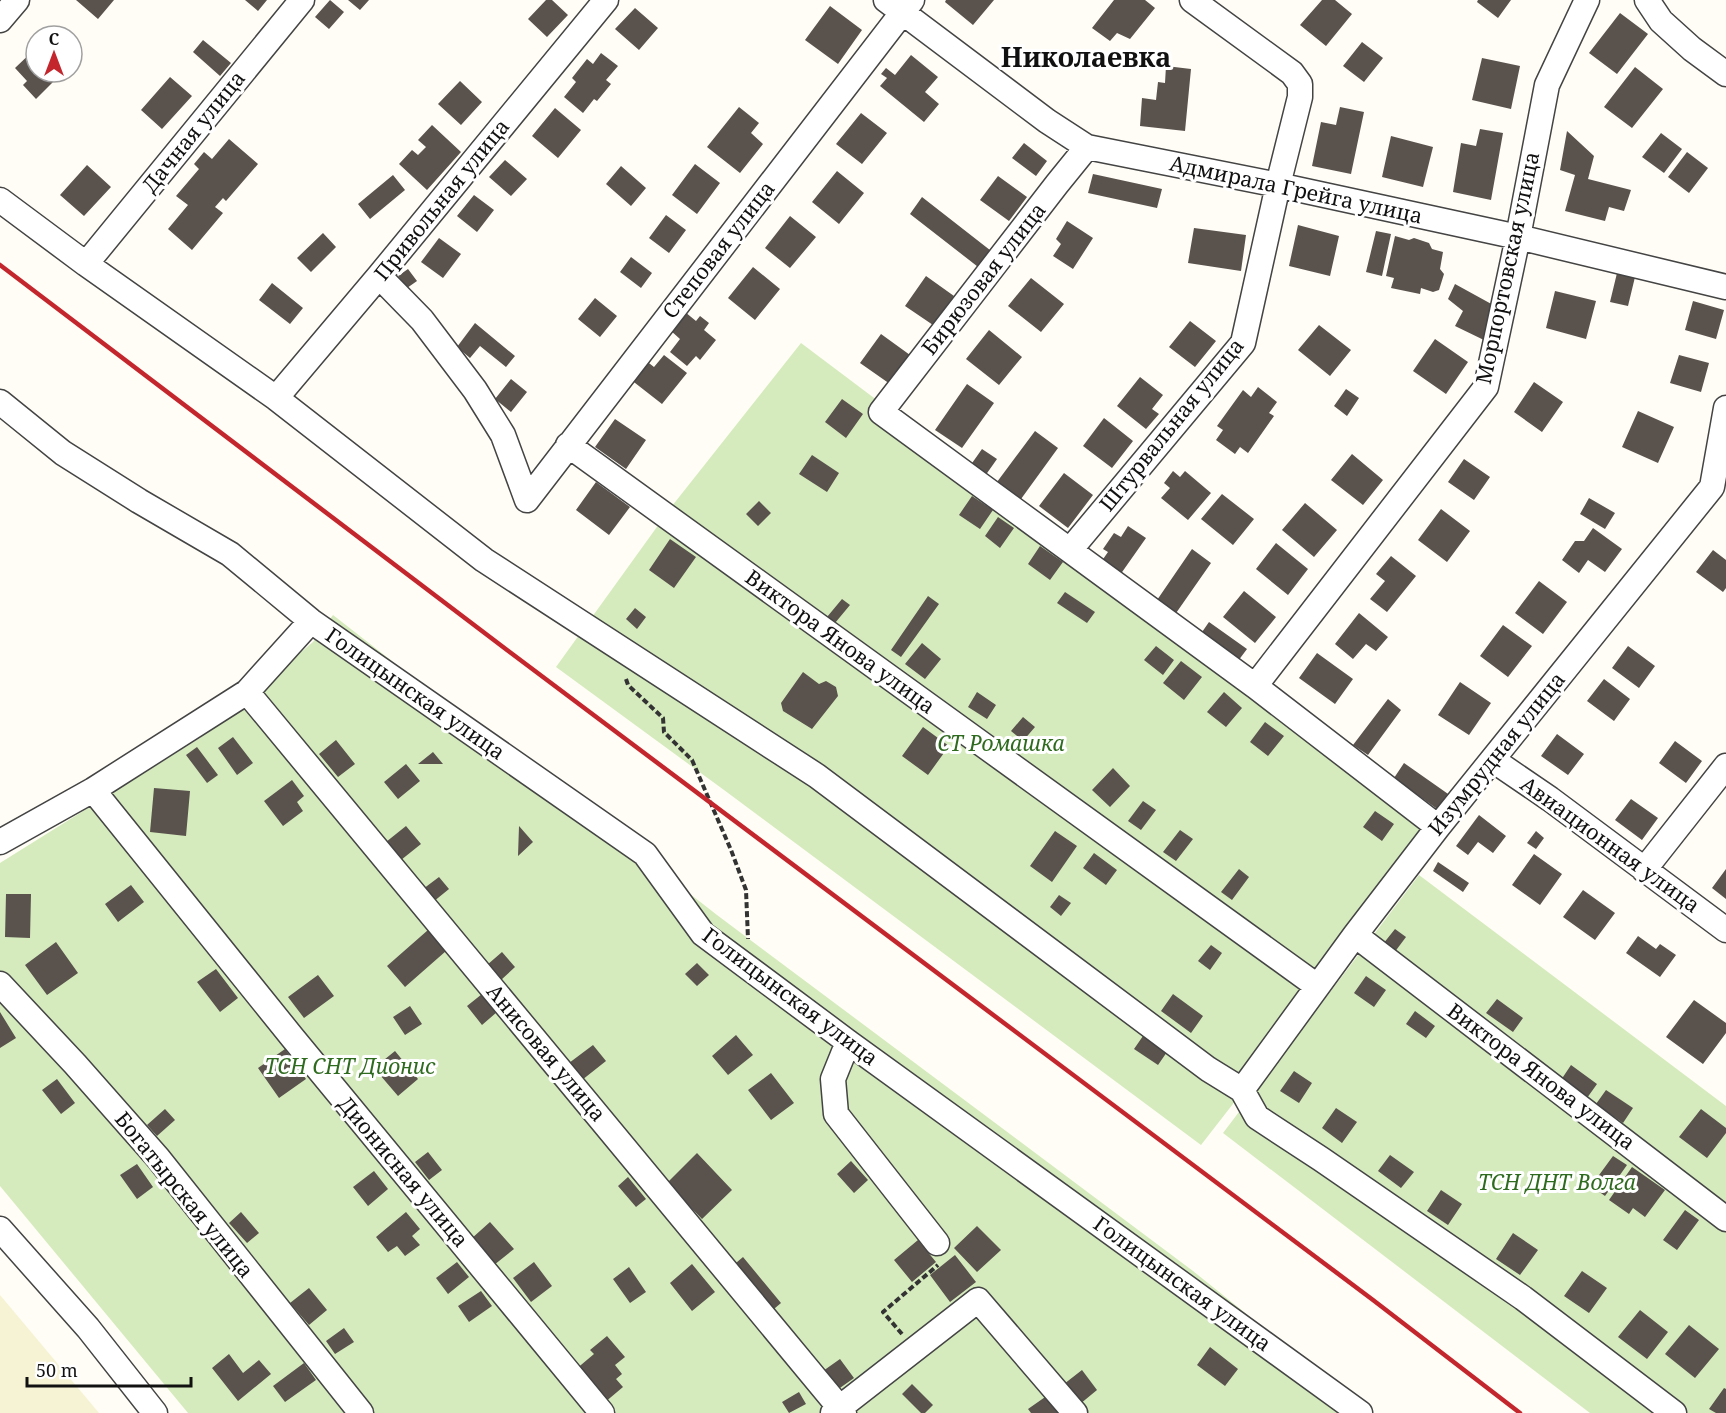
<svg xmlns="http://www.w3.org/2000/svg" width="1726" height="1413" font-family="'Noto Serif',serif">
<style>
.farmland{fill:#f6f3d4}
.green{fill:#d5ebbd}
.building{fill:#5a524d}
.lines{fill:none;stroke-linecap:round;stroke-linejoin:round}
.minor-casing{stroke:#444;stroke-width:27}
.path{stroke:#333;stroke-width:4;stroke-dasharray:6 3;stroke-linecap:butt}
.minor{stroke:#fff;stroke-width:24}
.rail{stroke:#c4262e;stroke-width:4.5}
.labels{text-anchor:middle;stroke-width:6;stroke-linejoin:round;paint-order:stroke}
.street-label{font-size:21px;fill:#111;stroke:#fff}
.park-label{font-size:21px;font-style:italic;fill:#2f6b1f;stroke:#fff}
.district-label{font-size:27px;font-weight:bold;fill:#111;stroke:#fff}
</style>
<rect width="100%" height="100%" fill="#fffdf5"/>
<path class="farmland" d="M0 1295 99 1413H0Z"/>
<path class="green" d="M801 343 1447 829 1201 1145 724 790 556 667 672 506Z
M333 615 717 915 1193 1271 1370 1413H188L0 1186V863L200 738 313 642Z
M1419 875 1726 1106V1413H1590L1223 1133Z"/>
<path class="building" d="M76 0H114L98 19Z
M245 0H267L258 11Z
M330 0 344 12 329 29 315 17Z
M348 0H369L360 10Z
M546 0H552L568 15 547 37 528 19Z
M946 0H994L973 25 945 2Z
M1114 0H1145L1155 8 1130 39 1117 33 1110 41 1092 28Z
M1322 0H1335L1352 14 1326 46 1300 25Z
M1478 0H1511L1498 18 1477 2Z
M830 6 862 30 838 64 805 40Z
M635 8 658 28 639 50 615 29Z
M1620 13 1648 34 1617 74 1589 53Z
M203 40 231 63 220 76 193 52Z
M1362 42 1383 58 1364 82 1343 66Z
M36 48V72H63L36 99 23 85 27 81 15 68Z
M601 53 618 66 606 80 611 84 597 101 594 99 583 113 564 97 576 82 572 78 587 59 593 64Z
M911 55 938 77 925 92 939 104 924 122 880 86 887 78 881 74 886 68 895 75Z
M1482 58 1520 66 1511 109 1472 100Z
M1166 66 1191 69 1185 131 1140 126 1142 98 1156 100 1158 82 1165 83Z
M1635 67 1663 89 1632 128 1604 107Z
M170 77 192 96 162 129 141 110Z
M460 81 482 102 461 125 438 104Z
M739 107 759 123 751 133 763 144 740 173 707 147Z
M1340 107 1364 112 1351 174 1312 166 1321 122 1336 125Z
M555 108 581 130 558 158 532 136Z
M861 113 887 133 862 164 836 144Z
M432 125 461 152 427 190 399 164 412 150 418 155 426 147 418 140Z
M1480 129 1503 133 1491 200 1453 192 1461 143 1476 146Z
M1567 131 1594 156 1588 179 1631 190 1624 211 1609 207 1605 221 1565 211 1575 175 1560 170Z
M1661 133 1682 149 1664 173 1642 157Z
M1391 136 1433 147 1423 187 1382 177Z
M229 139 258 164 226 201 223 198 215 207 223 213 192 250 168 229 188 205 176 196 199 169 194 164 204 152 212 159Z
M1024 143 1047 161 1036 176 1012 158Z
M1687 152 1708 168 1689 193 1668 177Z
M505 160 527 179 511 196 489 177Z
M695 164 720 183 697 214 672 195Z
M87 165 111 187 84 216 60 195Z
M621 166 646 188 631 206 606 184Z
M837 171 864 193 839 224 812 202Z
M1093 174 1162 189 1157 208 1088 193Z
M393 175 405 190 370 219 358 204Z
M998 176 1027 197 1009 221 980 200Z
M474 195 494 210 477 232 457 216Z
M922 197 995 254 982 270 910 214Z
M666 215 686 230 669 253 649 238Z
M790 216 816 237 790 268 765 248Z
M1067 221 1093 238 1073 269 1053 256 1061 244 1056 239Z
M1298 225 1339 236 1330 276 1289 266Z
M1194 228 1246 235 1241 271 1188 263Z
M1376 231 1391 234 1382 276 1366 272Z
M323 233 336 247 311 272 297 258Z
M1395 236 1409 240 1414 238 1429 243 1432 249 1443 252 1440 269 1444 274 1439 290 1433 292 1421 288 1420 294 1391 288 1394 278 1386 276Z
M439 238 461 254 443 278 421 262Z
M631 257 652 273 641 288 620 272Z
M753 267 780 289 755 320 728 298Z
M408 269 417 281 407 288 398 276Z
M1617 273 1635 277 1628 306 1610 302Z
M926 276 954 296 933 325 905 306Z
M1031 278 1064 304 1041 332 1008 306Z
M272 283 303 308 290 324 259 300Z
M1455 284 1495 306 1488 342 1455 326 1463 311 1448 299Z
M1555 291 1596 301 1586 339 1546 328Z
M595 298 617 316 600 337 578 319Z
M1693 301 1724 310 1716 339 1685 330Z
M685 312 696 321 700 316 709 323 704 330 716 340 700 360 696 356 687 366 670 352 680 339 670 330Z
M1190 321 1216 341 1195 367 1169 347Z
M475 323 515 356 506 367 480 346 470 358 457 347Z
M1319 325 1351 350 1330 376 1298 350Z
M989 330 1022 357 999 385 966 359Z
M881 334 910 355 890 384 860 363Z
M1435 339 1468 362 1446 394 1413 371Z
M664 355 687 373 662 404 630 379 645 360 654 367Z
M1679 355 1709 363 1701 392 1670 383Z
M1140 377 1163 395 1152 409 1159 414 1146 429 1117 406Z
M511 379 527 392 511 412 495 399Z
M1534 382 1563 402 1542 432 1514 412Z
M967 384 994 403 962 448 935 430Z
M1258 387 1277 402 1269 413 1274 416 1248 453 1240 447 1235 454 1216 440 1223 430 1217 426 1243 390 1251 397Z
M1346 389 1359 398 1347 416 1334 406Z
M842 399 863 414 846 438 825 422Z
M1638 411 1674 427 1658 463 1622 447Z
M1104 418 1133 441 1112 468 1083 446Z
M615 419 646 440 626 469 595 447Z
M1035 431 1058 448 1021 499 997 482Z
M982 449 997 459 985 476 970 466Z
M1352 454 1383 480 1363 505 1331 480Z
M812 455 839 473 827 492 799 474Z
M1464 459 1490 477 1474 500 1448 482Z
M1173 471 1180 477 1185 471 1211 493 1188 520 1161 498 1170 488 1164 483Z
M1064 473 1093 495 1068 528 1039 506Z
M596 482 630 507 609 535 576 510Z
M1222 494 1254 519 1233 545 1201 519Z
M972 496 993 510 980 529 959 515Z
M1589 498 1615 513 1605 529 1580 514Z
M759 501 771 513 758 526 746 514Z
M1305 503 1337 530 1314 557 1282 530Z
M1441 509 1470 531 1447 562 1418 540Z
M998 517 1014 528 1000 548 985 536Z
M1128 526 1146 538 1120 575 1101 562 1108 552 1103 549 1114 533 1121 537Z
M1593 528 1622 549 1605 572 1588 560 1579 573 1562 560 1575 541H1584Z
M670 539 696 557 674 588 649 570Z
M1276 543 1308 569 1288 595 1256 569Z
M1040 546 1063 562 1050 580 1028 564Z
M1192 549 1211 563 1174 616 1155 603Z
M1713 550 1726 560V588L1723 592 1696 572Z
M1391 556 1416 576 1387 612 1370 599 1385 581 1376 574Z
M1539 581 1567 602 1543 634 1515 613Z
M1244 591 1276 617 1255 643 1223 617Z
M1065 592 1095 612 1087 623 1057 603Z
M928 596 939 604 901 657 891 650Z
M842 599 850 605 835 623 827 617Z
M635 608 646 617 637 629 626 619Z
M1359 613 1388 637 1376 651 1366 644 1353 659 1335 644Z
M1209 622 1247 649 1238 661 1200 635Z
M1503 625 1532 646 1508 677 1480 656Z
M922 643 941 659 925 679 905 664Z
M1156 646 1174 660 1163 675 1144 660Z
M1628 646 1655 666 1639 688 1612 668Z
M1317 653 1353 679 1335 704 1299 678Z
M1181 661 1202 677 1184 700 1163 683Z
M803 672 819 684 826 681 836 687 838 696 812 729 783 711 781 703Z
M1604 679 1630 699 1614 721 1587 701Z
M1460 682 1491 703 1469 735 1438 715Z
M977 692 996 705 987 719 968 707Z
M1224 692 1242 708 1226 727 1207 712Z
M1388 699 1401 710 1368 755 1353 745Z
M1023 717 1035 727 1023 741 1011 731Z
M1265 722 1284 736 1268 756 1250 742Z
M923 727 949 746 928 775 902 756Z
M1557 734 1584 754 1568 775 1541 756Z
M233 737 253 763 237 775 218 748Z
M336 740 355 764 338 777 319 754Z
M1675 741 1702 761 1686 783 1659 763Z
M197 747 218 775 207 783 186 755Z
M433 752 443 764H418Z
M1404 763 1451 796 1440 811 1394 778Z
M406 764 420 781 398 799 384 782Z
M1113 768 1130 786 1110 807 1092 790Z
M292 780 304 796 297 802 303 811 283 826 264 801Z
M154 788 190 791 186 836 150 832Z
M1631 799 1658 818 1642 840 1615 820Z
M1143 801 1156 810 1141 830 1128 821Z
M1375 811 1394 824 1382 841 1363 827Z
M1479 815 1506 836 1493 853 1478 842 1468 855 1456 846Z
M406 826 421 844 401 860 386 842Z
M519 826 533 842 518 856Z
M1180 830 1193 839 1176 861 1163 852Z
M1055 831 1077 846 1052 882 1030 866Z
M1536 831 1544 838 1536 849 1527 843Z
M1094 853 1117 870 1106 885 1083 868Z
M1534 854 1562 874 1540 905 1512 885Z
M1438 862 1469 883 1463 892 1433 871Z
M1239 869 1249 877 1232 900 1221 892Z
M1726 869V899L1712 888Z
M439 877 449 889 433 902 423 889Z
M131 885 144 902 118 922 105 904Z
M1583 890 1615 913 1595 940 1563 917Z
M6 894H31L30 938 5 937Z
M1059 895 1071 903 1061 916 1050 907Z
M1395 929 1406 937 1394 953 1383 944Z
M428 930 446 951 405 987 387 966Z
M1638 936 1656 949 1660 944 1676 955 1660 977 1626 953Z
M56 942 78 973 47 995 25 965Z
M1211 945 1222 953 1210 970 1198 961Z
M502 952 515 967 501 980 487 965Z
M697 963 709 975 697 986 685 974Z
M216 969 238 998 220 1012 197 982Z
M318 975 334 996 304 1018 288 997Z
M1366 976 1386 990 1374 1007 1354 993Z
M482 994 497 1012 482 1025 467 1006Z
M1173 994 1203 1016 1191 1033 1161 1011Z
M1497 999 1523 1018 1513 1032 1486 1013Z
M1694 1000 1726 1023V1033L1703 1064 1666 1037Z
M410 1006 422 1024 405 1035 393 1017Z
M1415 1011 1435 1026 1426 1038 1406 1024Z
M0 1012 16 1038 0 1048Z
M736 1035 753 1055 728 1075 712 1056Z
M1143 1036 1167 1052 1158 1065 1134 1049Z
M593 1045 606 1061 582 1080 569 1063Z
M285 1049 306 1079 279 1098 258 1068Z
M395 1051 418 1079 398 1096 374 1068Z
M1571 1065 1597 1084 1587 1098 1561 1080Z
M1294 1071 1312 1083 1299 1103 1280 1091Z
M771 1073 794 1103 771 1120 748 1090Z
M57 1079 75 1103 61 1114 42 1090Z
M1606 1090 1633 1108 1623 1123 1596 1104Z
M1336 1108 1357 1122 1342 1143 1322 1128Z
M165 1109 175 1120 157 1136 147 1125Z
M1701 1109 1726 1128V1133L1707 1158 1679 1137Z
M428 1152 442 1170 429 1180 415 1162Z
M697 1153 732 1190 702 1219 667 1183Z
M1390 1155 1414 1172 1401 1188 1378 1171Z
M1613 1156 1627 1165 1605 1196 1591 1186Z
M851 1161 868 1180 854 1193 837 1174Z
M137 1164 153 1187 137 1199 120 1175Z
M1632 1167 1665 1190 1645 1217 1633 1208 1629 1214 1609 1200Z
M374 1171 388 1189 368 1206 353 1187Z
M628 1177 646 1199 636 1207 618 1186Z
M1441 1190 1462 1204 1448 1225 1427 1211Z
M1685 1210 1699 1220 1677 1250 1663 1240Z
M241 1212 259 1233 247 1243 229 1223Z
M406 1212 420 1229 412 1236 420 1245 405 1256 397 1246 388 1252 376 1237Z
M490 1222 514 1249 494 1265 471 1239Z
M977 1226 1001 1250 977 1272 954 1248Z
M1513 1233 1538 1250 1520 1275 1496 1259Z
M918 1240 936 1262 912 1282 894 1260Z
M955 1255 976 1282 950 1302 930 1275Z
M743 1257 781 1303 768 1314 730 1268Z
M457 1262 469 1277 448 1294 436 1278Z
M534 1262 552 1286 531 1302 513 1278Z
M692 1264 715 1292 692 1311 670 1283Z
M629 1267 646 1292 630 1303 613 1279Z
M1582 1271 1607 1288 1589 1313 1564 1296Z
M309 1288 327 1310 309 1325 290 1303Z
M481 1291 492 1306 469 1322 458 1306Z
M1640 1310 1668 1332 1647 1359 1618 1337Z
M1689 1325 1719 1349 1695 1378 1665 1354Z
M344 1328 354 1342 335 1354 326 1341Z
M607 1336 625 1357 615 1365 622 1374 616 1379 623 1387 604 1403 575 1370 594 1354 590 1350Z
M1210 1347 1238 1369 1225 1386 1197 1365Z
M229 1354 243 1373 259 1360 271 1374 238 1401 212 1368Z
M840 1359 854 1378 837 1390 823 1371Z
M304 1363 316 1380 285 1402 273 1386Z
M1082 1370 1097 1390 1080 1404 1064 1384Z
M912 1384 933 1405 925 1413H921L902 1394Z
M1724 1388 1726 1389V1413H1716L1709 1409Z
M799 1392 806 1404 789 1413 782 1402Z
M1048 1395 1062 1413H1031L1028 1409Z"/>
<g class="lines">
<defs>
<path id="minor" d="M886 0 1047 121 1087 147 1278 185 1518 237 1726 287
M1647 0 1661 21 1692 49 1726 74
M0 20 17 0
M1087 147 1057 184 881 412 1255 686 1438 827
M0 200 86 264 276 398 484 560 817 776 1208 1069 1242 1090 1257 1117 1321 1159 1523 1298 1674 1413
M86 264 302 0
M379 276 422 320 475 390 503 435 527 500
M276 398 379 276 606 0
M0 402 63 453 139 501 230 554 311 621 645 854 703 934 848 1042 1360 1413
M568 445 1317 986
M527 500 912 0
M1070 550 1243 343 1278 185 1300 97V84L1292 73 1192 0
M1255 686 1486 387 1518 237 1547 85 1587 0
M247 692 844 1413
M1493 760 1550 799 1726 930
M93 790 292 1037 602 1413
M0 842 93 790 247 692 311 621
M1644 870 1726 766
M1355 935 1726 1219
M0 984 75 1064 158 1158 361 1413
M848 1042 833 1079 836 1114 937 1243
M1242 1090 1355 935 1438 827 1712 487 1726 408
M0 1229 88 1328 155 1413
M833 1413 978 1300 1075 1413"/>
</defs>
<use href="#minor" class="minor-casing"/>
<path class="path" d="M626 679 628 685 663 718 664 732 692 760 731 850 746 890 748 939
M902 1334 883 1312 938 1265"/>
<use href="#minor" class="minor"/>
<path class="rail" d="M0 265 507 650 1373 1300 1520 1413"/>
</g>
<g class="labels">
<g class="street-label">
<text transform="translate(194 132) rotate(-51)" y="7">Дачная улица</text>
<text transform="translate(1296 190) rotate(12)" y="7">Адмирала Грейга улица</text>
<text transform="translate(442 200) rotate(-51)" y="7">Привольная улица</text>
<text transform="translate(719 250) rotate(-52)" y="7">Степовая улица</text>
<text transform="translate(1508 268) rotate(-78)" y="7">Морпортовская улица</text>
<text transform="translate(984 279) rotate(-52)" y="7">Бирюзовая улица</text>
<text transform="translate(1172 425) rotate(-51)" y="7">Штурвальная улица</text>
<text transform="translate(840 642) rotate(36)" y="7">Виктора Янова улица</text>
<text transform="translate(415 694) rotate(35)" y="7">Голицынская улица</text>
<text transform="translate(1497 754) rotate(-51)" y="7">Изумрудная улица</text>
<text transform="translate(1610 845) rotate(36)" y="7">Авиационная улица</text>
<text transform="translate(790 997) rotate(37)" y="7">Голицынская улица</text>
<text transform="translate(546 1053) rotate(50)" y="7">Анисовая улица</text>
<text transform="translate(1541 1077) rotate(37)" y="7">Виктора Янова улица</text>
<text transform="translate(403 1172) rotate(50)" y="7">Дионисная улица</text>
<text transform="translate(184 1195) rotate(51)" y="7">Богатырская улица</text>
<text transform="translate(1182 1284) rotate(36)" y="7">Голицынская улица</text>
</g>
<g class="park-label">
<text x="1001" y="751">СТ Ромашка</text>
<text x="350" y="1074">ТСН СНТ Дионис</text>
<text x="1557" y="1190">ТСН ДНТ Волга</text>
</g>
<g class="district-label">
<text x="1086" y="67">Николаевка</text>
</g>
</g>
<g transform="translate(54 54)"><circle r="28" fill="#ffffff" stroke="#a0a0a0" stroke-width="1.5"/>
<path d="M0-4.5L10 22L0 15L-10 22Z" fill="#c4262e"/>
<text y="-9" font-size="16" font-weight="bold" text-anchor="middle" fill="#111111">С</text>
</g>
<path d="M27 1377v9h164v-9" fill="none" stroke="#111111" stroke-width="3"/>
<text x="36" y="1377" font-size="18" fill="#111111" stroke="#ffffff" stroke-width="4.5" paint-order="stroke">50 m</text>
</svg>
